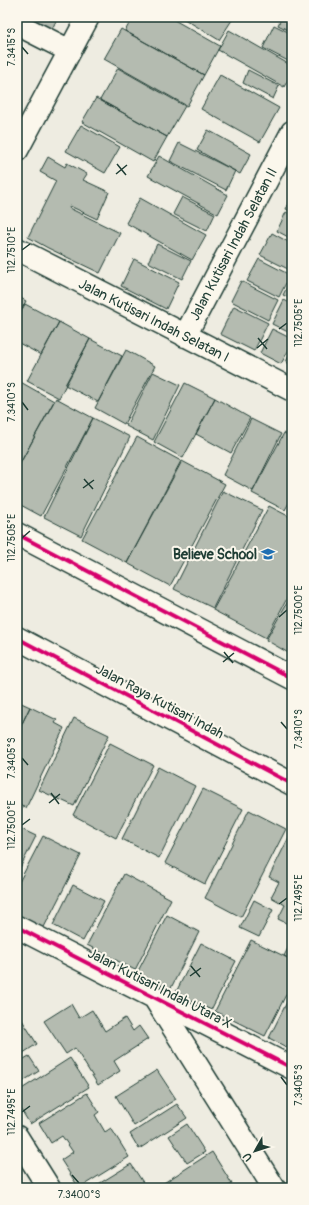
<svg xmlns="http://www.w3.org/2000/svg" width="309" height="1205" font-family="Pangolin,sans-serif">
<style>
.building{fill:#b4bbb0;stroke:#1f3d34}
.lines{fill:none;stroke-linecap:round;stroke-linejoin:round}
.minor-casing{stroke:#1f3d34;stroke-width:25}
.minor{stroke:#fbf7ec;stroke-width:22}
.cycleway-casing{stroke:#fbf7ec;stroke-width:6}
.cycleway{stroke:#d6006c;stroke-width:4}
.ticks{fill:none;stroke:#1f3d34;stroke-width:1.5}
.labels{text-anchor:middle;stroke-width:4;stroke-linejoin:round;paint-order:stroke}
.street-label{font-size:14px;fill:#1f3d34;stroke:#fbf7ec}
.poi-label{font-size:14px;font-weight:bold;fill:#1f3d34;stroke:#fbf7ec;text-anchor:end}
.neatline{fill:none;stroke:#1f3d34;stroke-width:1.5}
.ticks-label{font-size:10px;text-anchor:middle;fill:#1f3d34}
</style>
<rect width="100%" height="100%" fill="#eeece1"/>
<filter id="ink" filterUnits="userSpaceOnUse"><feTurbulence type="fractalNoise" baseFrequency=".025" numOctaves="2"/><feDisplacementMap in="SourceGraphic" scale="8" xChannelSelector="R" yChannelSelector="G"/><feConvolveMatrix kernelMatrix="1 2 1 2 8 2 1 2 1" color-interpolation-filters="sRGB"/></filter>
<g filter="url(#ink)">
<path class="building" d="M30 17H58L52 29 29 18Z
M133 17H169L220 46 204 75 125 31Z
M181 17H227L232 20 219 40Z
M282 17H292V32L278 25Z
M274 25 292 34V63L263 48Z
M121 29 204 75 187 106 104 59Z
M229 30 292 66V73L284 87 218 50Z
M118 68 185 106 167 137 100 100Z
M248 70 279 86 273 99 243 83Z
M220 75 279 108 260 142 201 109Z
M96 98 167 137 153 162 82 122Z
M81 125 120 147 105 173 66 151Z
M208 130 251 154 240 174 197 150Z
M179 143 235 171 226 190 170 161Z
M159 156 228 195 218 214 148 176Z
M48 157 65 167 67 163 87 174 83 180 109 192 97 219 70 206 69 208 120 233 100 273 48 248 28 237 56 181 40 172Z
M292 196V212L286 209Z
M182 197 215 214 207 231 173 214Z
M140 198 206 235 192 260 126 223Z
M286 212 292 215V239L277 231Z
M272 233 292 244V271L260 255Z
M157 244 191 261 182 279 148 262Z
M134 259 179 282 166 309 121 286Z
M259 259 290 275 279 297 247 281Z
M292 277V299L283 295Z
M241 281 278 300 268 320 231 301Z
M17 296 26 301 17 317Z
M284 300 292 304V334L272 324Z
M25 304 59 322 41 355 17 342V319Z
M234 306 268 323 254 351 220 334Z
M59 322 90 339 59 398 27 381Z
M272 329 292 339V344L281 364 260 353Z
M90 339 122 356 98 402 65 385Z
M292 349V365L286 362Z
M126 350 155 366 124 424 95 408Z
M153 372 180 385 153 440 126 426Z
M17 380 54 401 17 469Z
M185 383 215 398 183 458 154 442Z
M56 398 93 418 41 516 17 503V469Z
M215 398 250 418 231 453 196 434Z
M93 418 130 437 81 536 44 517Z
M251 419 281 434 253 491 223 475Z
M284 433 292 437V497L285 510 252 493Z
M137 437 181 461 127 563 82 539Z
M182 461 225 484 170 586 127 563Z
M223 491 262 510 213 608 174 589Z
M269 506 292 518V589L266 638 213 610Z
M292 594V655L266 640Z
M17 701 30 707 17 734Z
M30 707 57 720 55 723 64 728 26 808 17 804V734Z
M74 718 109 735 74 806 39 790Z
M110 743 153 765 116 838 73 815Z
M158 767 195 786 159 858 122 839Z
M203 789 243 809 205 884 165 863Z
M249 810 286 829 241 917 205 898Z
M17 827 36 836 17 874Z
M292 831V926L278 919 285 905 271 897 279 882 269 877Z
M43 836 81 855 41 933 17 920V886Z
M124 874 171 899 135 970 87 945Z
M73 885 104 901 83 941 53 925Z
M254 900 273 910 259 937 240 928Z
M167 915 199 932 170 990 137 973Z
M251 940 292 960V983L265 1036 215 1011Z
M292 940V960L284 956Z
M201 943 236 961 211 1010 176 992Z
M292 992V1050L269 1038Z
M71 1004 79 1018 92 1010 105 1031 125 1018 133 1031 139 1026 148 1039 114 1061 120 1071 98 1085 75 1048 66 1054 44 1021Z
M17 1012 37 1044 17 1057Z
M29 1056 39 1071 17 1085V1063Z
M70 1058 89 1087 30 1124 17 1103V1092Z
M157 1070 176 1099 134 1126 116 1096Z
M87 1093 99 1112 95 1115 105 1132 111 1128 129 1157 79 1188 61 1160 73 1152 62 1136 51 1143 39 1123Z
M177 1104 187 1118 139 1149 130 1134Z
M187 1124 205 1152 187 1163 169 1136Z
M212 1152 232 1184 225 1188H156Z
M131 1164 146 1187 92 1188Z"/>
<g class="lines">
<defs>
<path id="minor" d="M17 24 70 51
M17 150 88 17
M17 249 292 390
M185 336 292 132
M17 534 292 678
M17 638 292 784
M17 927 292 1068
M154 997 274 1188
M17 1137 49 1188"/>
</defs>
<use href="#minor" class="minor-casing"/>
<use href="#minor" class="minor"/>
<defs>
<path id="cycleway" d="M17 534 292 678
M17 638 292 784
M17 927 292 1068"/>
</defs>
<use href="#cycleway" class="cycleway-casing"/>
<use href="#cycleway" class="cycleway"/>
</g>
</g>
<path class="ticks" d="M22 47 28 54M117 164 126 175M116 174 127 165M22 250 30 244M279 329 287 323M258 338 267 349M257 348 268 339M22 402 28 410M84 479 93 489M83 488 94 480M22 538 30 531M279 617 287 610M224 652 233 663M223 662 234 653M281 722 287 729M22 758 28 765M51 793 59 804M49 803 60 794M22 825 30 819M279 904 287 898M191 966 200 977M190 976 201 968M281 1077 287 1085M22 1112 30 1106M72 1175 79 1183"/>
<defs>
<symbol id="school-bare" viewBox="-9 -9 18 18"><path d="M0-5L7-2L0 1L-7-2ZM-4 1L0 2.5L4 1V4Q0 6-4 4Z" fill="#1f6fb2" stroke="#fbf7ec" stroke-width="2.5" paint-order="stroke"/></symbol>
</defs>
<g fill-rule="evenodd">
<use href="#school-bare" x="258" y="544" width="20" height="20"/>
</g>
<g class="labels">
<g class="street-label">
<text transform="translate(233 244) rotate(-62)" y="5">Jalan Kutisari Indah Selatan II</text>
<text transform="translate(154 320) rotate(27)" y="5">Jalan Kutisari Indah Selatan I</text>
<text transform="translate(160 701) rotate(28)" y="5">Jalan Raya Kutisari Indah</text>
<text transform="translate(160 988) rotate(27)" y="5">Jalan Kutisari Indah Utara X</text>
</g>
<g class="poi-label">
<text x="257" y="559">Believe School</text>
</g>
</g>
<rect width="309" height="1205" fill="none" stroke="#fbf7ec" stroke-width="44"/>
<g transform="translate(255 1151) rotate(231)" stroke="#fbf7ec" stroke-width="3" paint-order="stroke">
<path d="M0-3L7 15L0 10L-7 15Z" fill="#1f3d34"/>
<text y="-6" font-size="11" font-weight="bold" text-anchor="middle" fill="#1f3d34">U</text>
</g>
<rect x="22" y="22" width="265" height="1161" class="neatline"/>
<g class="ticks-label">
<text transform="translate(11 47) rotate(-90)" y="4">7.3415°S</text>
<text transform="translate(11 250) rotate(-90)" y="4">112.7510°E</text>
<text transform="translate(298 323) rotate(-90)" y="4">112.7505°E</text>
<text transform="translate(11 402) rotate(-90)" y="4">7.3410°S</text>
<text transform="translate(11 538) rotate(-90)" y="4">112.7505°E</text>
<text transform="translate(298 610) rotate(-90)" y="4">112.7500°E</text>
<text transform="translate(298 729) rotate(-90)" y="4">7.3410°S</text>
<text transform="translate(11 758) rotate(-90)" y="4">7.3405°S</text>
<text transform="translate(11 825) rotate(-90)" y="4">112.7500°E</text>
<text transform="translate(298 898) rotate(-90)" y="4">112.7495°E</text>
<text transform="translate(298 1085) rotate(-90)" y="4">7.3405°S</text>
<text transform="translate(11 1112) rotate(-90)" y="4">112.7495°E</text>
<text x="79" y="1198">7.3400°S</text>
</g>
</svg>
